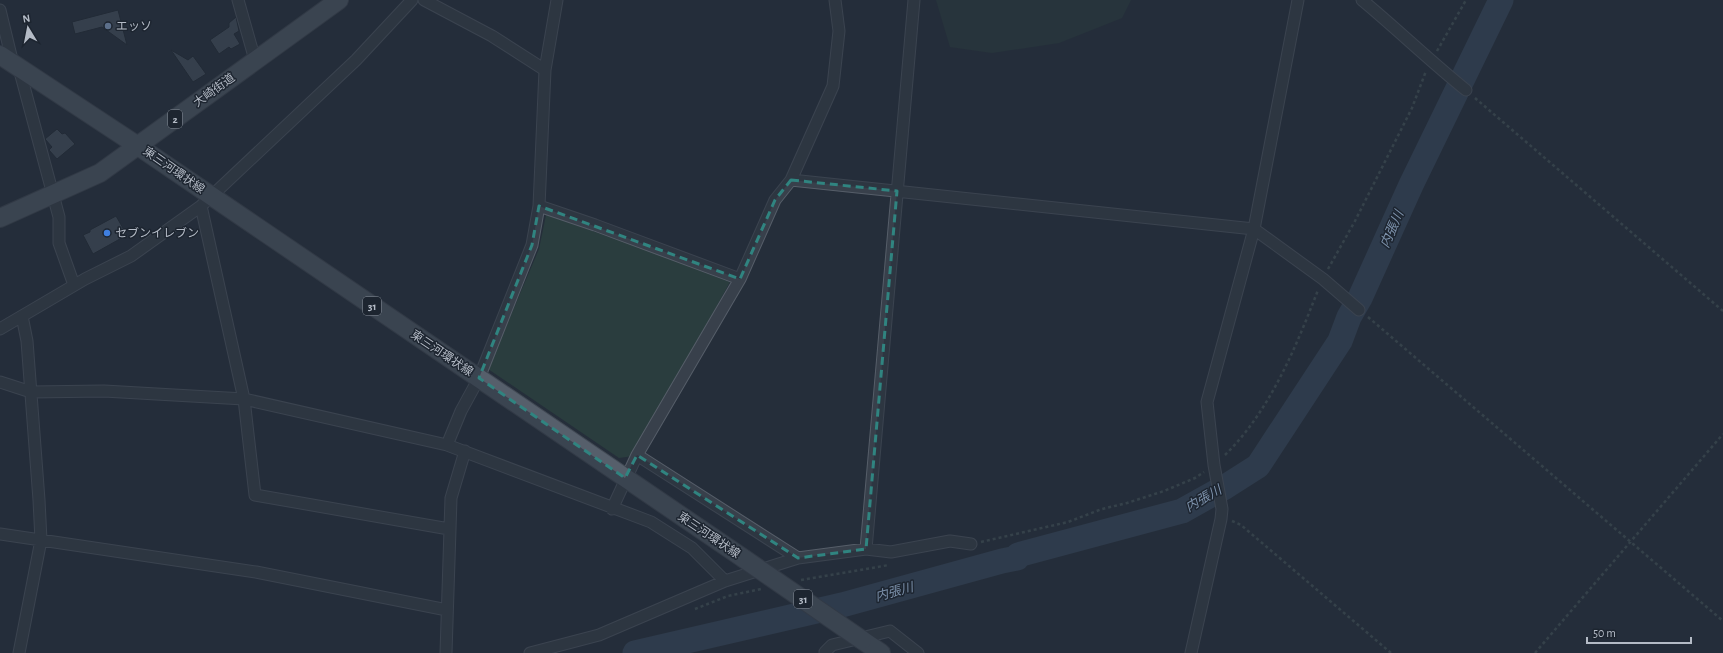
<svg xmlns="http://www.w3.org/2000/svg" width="1723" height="653" font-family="'Alegreya Sans','Noto Sans JP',sans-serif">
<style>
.green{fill:#2a3d3e}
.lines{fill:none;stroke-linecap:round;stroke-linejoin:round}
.river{stroke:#3b4c62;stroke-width:25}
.building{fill:#4b5663;stroke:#1f2732}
.street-casing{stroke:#565e69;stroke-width:13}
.primary-casing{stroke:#414954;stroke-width:20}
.path{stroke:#495a5d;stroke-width:2.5;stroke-dasharray:3 3;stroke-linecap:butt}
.street{stroke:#38404b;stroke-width:11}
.primary{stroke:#565f6b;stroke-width:18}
.primary-bridge-casing{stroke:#414954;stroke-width:20;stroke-linecap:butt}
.primary-bridge{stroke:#565f6b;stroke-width:18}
.marked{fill:none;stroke:#308480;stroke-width:3;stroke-dasharray:8 5;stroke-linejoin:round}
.service-dot{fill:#5c6f8a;stroke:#1d2530;stroke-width:1.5}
.shop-dot{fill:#3f7fe0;stroke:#1d2530;stroke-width:1.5}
.labels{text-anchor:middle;stroke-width:3;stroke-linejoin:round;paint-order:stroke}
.shield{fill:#1d2530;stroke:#878e99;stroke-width:1}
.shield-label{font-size:11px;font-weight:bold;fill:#b4bbc6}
.poi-label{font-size:12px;fill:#b4bbc6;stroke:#1d2530;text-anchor:start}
.street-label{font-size:12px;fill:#b4bbc6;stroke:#1d2530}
.water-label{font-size:13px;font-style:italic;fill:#7d92ac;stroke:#1d2530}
</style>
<rect width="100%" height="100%" fill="#252e3a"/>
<path class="green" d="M936 0H1131L1122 18 1059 43 992 53 950 47Z
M546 215 630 244 730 282 634 456 619 458 488 369 539 249Z"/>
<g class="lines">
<path class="river" d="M635 653 842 605 1002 561 1017 558 1018 555 1182 511 1225 487 1258 466 1340 341 1349 317 1360 298 1411 185 1501 0"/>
</g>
<path class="building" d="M118 10 127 45 102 27 75 34 72 22Z
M236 17 239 31 234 34 240 44 231 49 229 47 219 54 210 40 229 27V23Z
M171 50 188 60 193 56 206 74 193 82Z
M57 129 62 134 65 133 75 144 57 159 49 150 52 147 45 139Z
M116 216 127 235 93 254 83 235 90 232V230Z"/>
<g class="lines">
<defs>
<path id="street" d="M238 0 255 60
M424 0 492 36 545 70
M557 0 545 70 539 206 532 245 479 378 461 411 447 445 651 522 692 548 725 581
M1362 0C1397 29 1430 61 1466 90
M0 10 13 64
M19 68 59 217V243L74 285
M791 180 1254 229 1323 279 1359 310
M201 206 244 399 255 495 449 529
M539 206 595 225 740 279
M0 329 85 279 131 256 201 206 356 60 412 0
M0 382 31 392 104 391 244 399 447 445
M637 455 740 279 775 200 791 180 833 86 839 31 835 0
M612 509 637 455 798 558 866 549 891 552 950 541 971 544
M0 534 256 572 447 610
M866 549 914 0
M825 652 832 645 890 631 918 653
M19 653 41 540 39 500 27 341 22 316
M446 653 451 498 465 451
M530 653 599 635 725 581 798 558
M1191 653 1221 519 1222 509 1214 465 1207 402 1254 229 1298 0"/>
<path id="primary" d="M0 55 138 146 743 558
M0 218 100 173 339 0
M862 640 881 653"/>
</defs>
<use href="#street" class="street-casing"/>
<use href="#primary" class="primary-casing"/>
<path class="path" d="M1437 51 1466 0
M1475 98 1723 311
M1328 269 1355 221 1412 108 1426 71
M1368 317 1723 621
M1225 455C1270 411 1296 347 1318 290
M1232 521 1241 525 1391 653
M981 542 1068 522 1102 509 1127 503 1164 491 1195 478 1204 472
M801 580 889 565
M695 609 728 596 761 589
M1535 653 1723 434"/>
<use href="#street" class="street"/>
<use href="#primary" class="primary"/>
<defs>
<path id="primary-bridge" d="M743 558 862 640"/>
</defs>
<use href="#primary-bridge" class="primary-bridge-casing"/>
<use href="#primary-bridge" class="primary-bridge"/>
</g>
<path d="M0 0H1723V653H0ZM791 180 897 191 866 549 798 558 637 455 625 478 479 378 532 245 539 206 740 279 775 200Z" fill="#252e3a" fill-opacity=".55" fill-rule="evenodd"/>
<path class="marked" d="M791 180 897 191 866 549 798 558 637 455 625 478 479 378 532 245 539 206 740 279 775 200Z"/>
<circle class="service-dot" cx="108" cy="26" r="4"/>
<circle class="shop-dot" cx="107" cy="233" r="4"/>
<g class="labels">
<g class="shield">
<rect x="168" y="110" width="14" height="18" rx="3"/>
<rect x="363" y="297" width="18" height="18" rx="3"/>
<rect x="794" y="590" width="18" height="18" rx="3"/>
</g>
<g class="shield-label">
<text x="175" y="123">2</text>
<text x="372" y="310">31</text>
<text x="803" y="603">31</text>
</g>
<g class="poi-label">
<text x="116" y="30">エッソ</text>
<text x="115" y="237">セブンイレブン</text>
</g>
<g class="street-label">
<text transform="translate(214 90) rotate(-36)" y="4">大崎街道</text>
<text transform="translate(174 170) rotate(35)" y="4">東三河環状線</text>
<text transform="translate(442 353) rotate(34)" y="4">東三河環状線</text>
<text transform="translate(709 535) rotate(34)" y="4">東三河環状線</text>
</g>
<g class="water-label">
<text transform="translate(1391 229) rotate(-66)" y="5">内張川</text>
<text transform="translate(1203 498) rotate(-30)" y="5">内張川</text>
<text transform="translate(894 591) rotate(-15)" y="5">内張川</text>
</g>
</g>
<g transform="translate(28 28) rotate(350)" stroke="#1d2530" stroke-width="3" paint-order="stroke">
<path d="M0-3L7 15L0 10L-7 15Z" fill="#b4bbc6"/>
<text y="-6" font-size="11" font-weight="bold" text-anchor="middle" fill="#b4bbc6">N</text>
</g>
<path d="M1587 637v6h104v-6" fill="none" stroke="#b4bbc6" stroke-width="2"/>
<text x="1593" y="637" font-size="12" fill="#b4bbc6" stroke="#1d2530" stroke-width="3" paint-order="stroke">50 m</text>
</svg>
